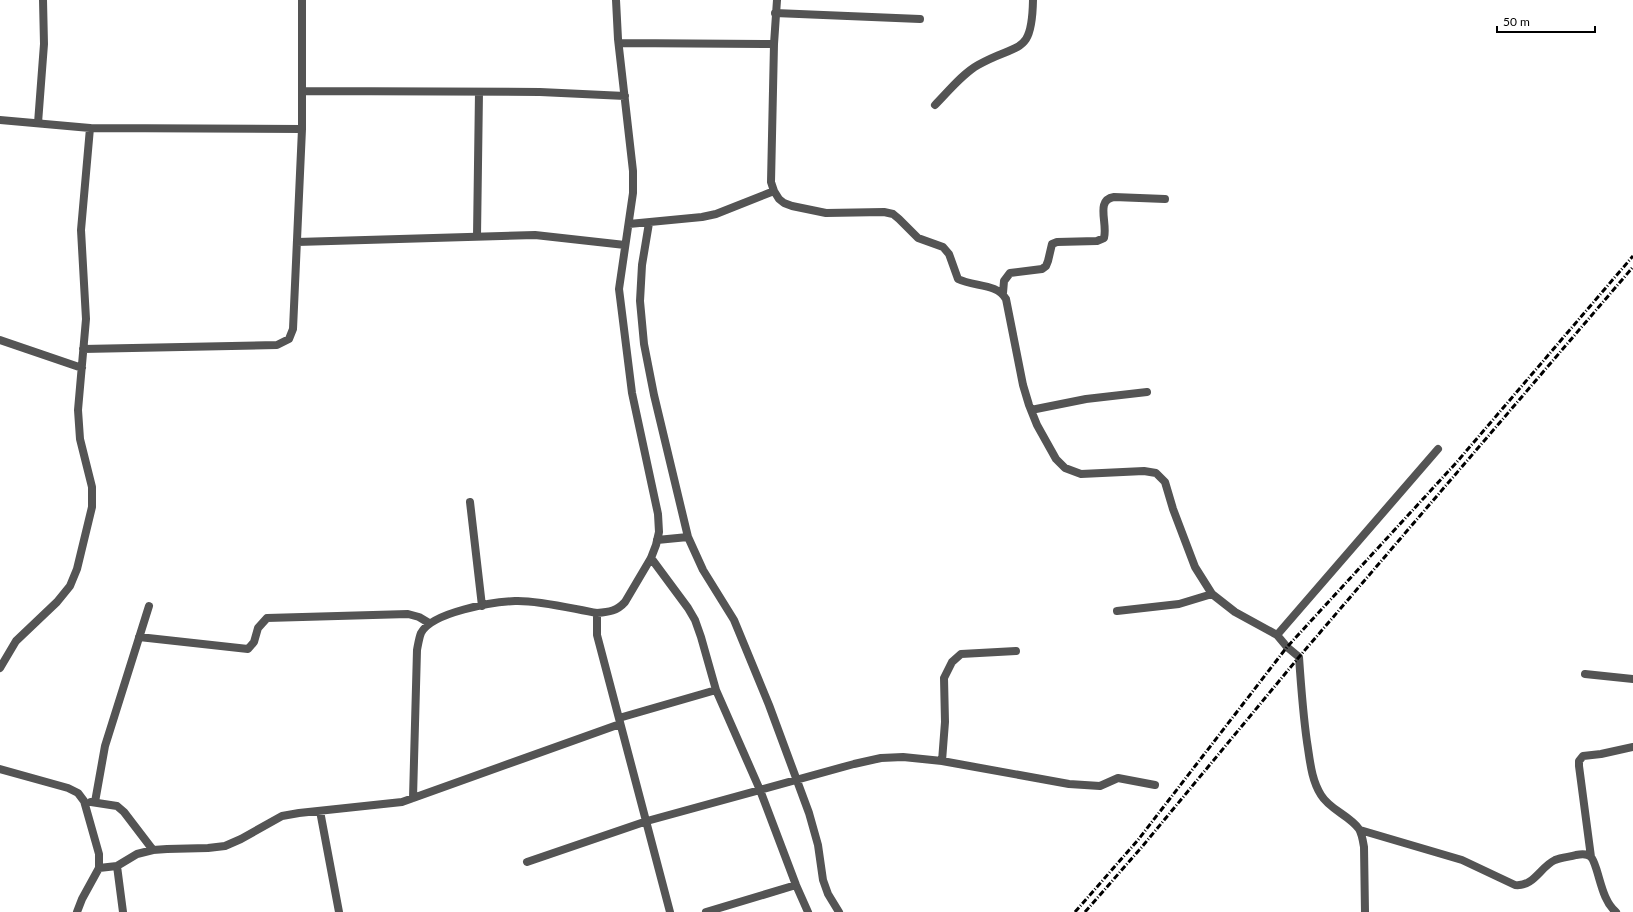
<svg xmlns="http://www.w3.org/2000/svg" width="1633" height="912" font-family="Lato,sans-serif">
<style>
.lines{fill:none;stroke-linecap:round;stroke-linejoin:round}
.street{stroke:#545454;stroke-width:8}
.rail{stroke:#000;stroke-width:3;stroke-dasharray:6 2 1 2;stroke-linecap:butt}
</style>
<rect width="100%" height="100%" fill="#fff"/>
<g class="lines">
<path class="street" d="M616 0 618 39 633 171V193L619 289 632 393 658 514 659 532 656 545 651 558 625 602C617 611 609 612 597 613V635L670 912
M777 0 774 44 771 182 774 191 779 199 784 203 792 206 826 213 884 212 893 214 899 219 918 238 943 247 949 254 958 279C974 287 997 283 1006 299L1023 385 1029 405 1037 425 1056 459 1065 468 1081 474 1144 471 1156 473 1165 482 1173 509 1195 567 1212 594 1235 612 1277 635 1287 647 1299 657C1301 686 1303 714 1307 742 1310 760 1311 779 1321 795 1330 810 1349 815 1359 829 1362 834 1363 841 1364 847L1365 912
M775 13 920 19
M619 43 774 44
M302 91 540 92 625 96
M935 105C948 92 962 74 978 65 1018 42 1032 57 1033 0
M0 120 90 128 302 129
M38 123 44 44 43 0
M649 223 642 265 640 301 644 344 654 395 688 537
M629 224 702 217 716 214 774 191
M477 236 479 92
M297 242 535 235 625 245
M1003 293 1004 281 1010 273 1042 269 1046 266 1048 261 1052 244 1057 242 1097 241 1104 238C1108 223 1095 200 1114 197L1165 199
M0 340 82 368
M83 349 277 345 289 339 293 329 302 129V0
M1031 410 1086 399 1147 392
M470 502 482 606
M657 540 688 537 703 570 734 620 769 705 809 813 818 845 823 880 828 894 839 912
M651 558 688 608 695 620 701 637 716 690 760 790 796 885 808 912
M1117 611 1179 604 1212 594
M1277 635 1438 449
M139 637 248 649 254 642 258 628 267 618 408 614 419 617 429 623
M0 668 16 641 57 602 70 586 77 569 92 507V487L80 439 78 410 86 319 81 230 90 128
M1585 674 1633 679
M619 718 716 690
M942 761 945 722 944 678 952 662 961 654 1016 651
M0 769 68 788 78 793 84 801 99 854V868L82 899 77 912
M413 798 417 650C418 645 419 638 421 633 432 612 493 602 515 601 539 600 573 609 597 613
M91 802 117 806 124 812 153 850
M95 802 105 746 149 606
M320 811 339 912
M1360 830 1462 860 1515 885C1534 887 1540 867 1555 860 1562 857 1570 857 1576 855 1581 854 1587 853 1591 857 1593 859 1595 865 1596 868 1601 883 1604 902 1616 912
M1591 857 1579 766V761L1583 756 1601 754 1633 747
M527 862 647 821 854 764 881 758 903 757 942 761 1069 784 1100 786 1118 778 1155 785
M117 866 123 912
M99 868 117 866 137 854 153 850 167 849 208 848 225 846 241 839 282 816 299 813 402 802 620 724
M706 912 796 885"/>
<path class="rail" d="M1075 912 1138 840 1287 647 1456 463 1633 256
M1085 912 1141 848 1299 657 1633 267"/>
</g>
<path d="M1497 26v6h98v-6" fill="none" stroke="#000000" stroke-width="2"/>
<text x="1503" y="26" font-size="12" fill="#000000" stroke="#ffffff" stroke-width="3" paint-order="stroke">50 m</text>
</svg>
